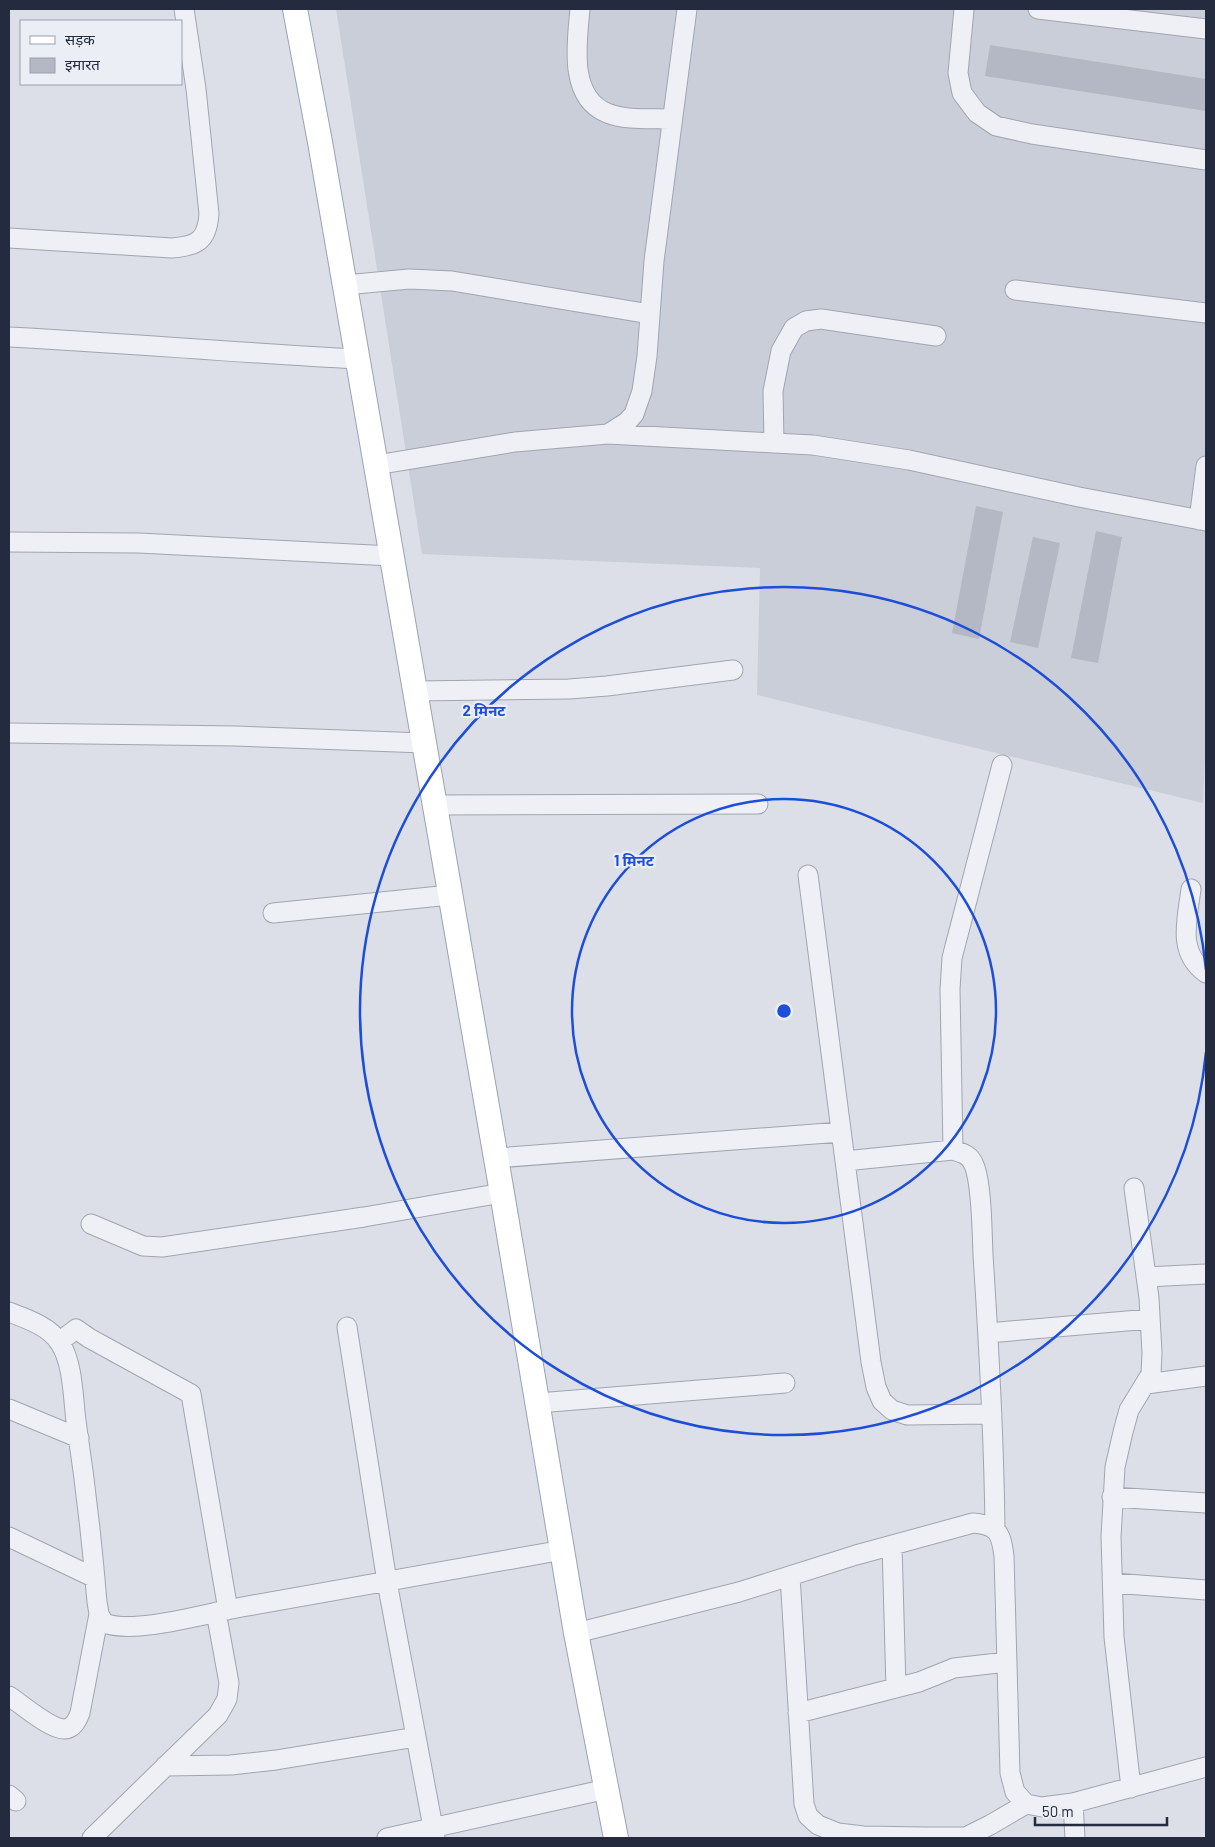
<svg xmlns="http://www.w3.org/2000/svg" width="1215" height="1847" font-family="Barlow,'Noto Sans Devanagari',sans-serif">
<style>
.built{fill:#caced9}
.building{fill:#b3b8c4}
.lines{fill:none;stroke-linecap:round;stroke-linejoin:round}
.minor-casing{stroke:#a1a5b1;stroke-width:21}
.major-casing{stroke:#9ba2b4;stroke-width:26}
.minor{stroke:#eff0f5;stroke-width:19}
.major{stroke:#fff;stroke-width:24}
.ring{fill:none;stroke:#1d4ed8;stroke-width:2.5}
.centre{fill:#1d4ed8;stroke:#ebeef5;stroke-width:2.5}
.ring-label{font-size:15px;text-anchor:middle;font-weight:bold;fill:#1d4ed8;stroke:#ebeef5;stroke-width:4.5;stroke-linejoin:round;paint-order:stroke}
</style>
<rect width="100%" height="100%" fill="#dcdfe7"/>
<path class="built" d="M336 9H1206V733L1203 803 757 695 760 568 422 554Z"/>
<path class="building" d="M990 45 1206 79V111L985 76Z
M976 506 1003 512 979 639 952 633Z
M1096 531 1122 537 1098 663 1071 658Z
M1033 537 1060 543 1038 648 1010 642Z"/>
<g class="lines">
<defs>
<path id="minor" d="M580 9C577 42 568 97 607 113 627 121 652 118 672 119
M964 9 958 73 962 93 977 113 996 126 1032 134 1206 160
M1038 9 1206 29
M9 238 172 248C197 246 207 241 209 214L196 89 184 9
M345 285 409 279 452 281 650 314
M1015 290 1206 313
M9 337C125 343 241 353 358 359
M608 434 627 422 634 414 642 391 647 356 654 261 687 9
M774 443 773 391 781 351 794 328 806 321 821 319 936 336
M376 465 515 442 608 434 774 443 813 445 909 460 1079 497 1206 521
M1199 520 1206 466
M9 542 139 543 392 556
M415 691 569 689 607 686 733 670
M9 733 236 736 424 743
M435 805 758 804
M808 875 871 1362 876 1387 882 1401 892 1410 907 1415 992 1414
M1191 889C1187 921 1177 952 1206 973
M273 913 450 895
M953 1150 950 989 952 958 1002 765
M496 1158 841 1132
M845 1161 953 1150C963 1153 970 1155 974 1165 982 1184 982 1233 983 1255 989 1347 994 1438 995 1529
M91 1224 143 1246 162 1247 364 1217 502 1193
M1146 1277 1206 1274
M9 1312C27 1319 49 1326 60 1343 73 1363 73 1397 76 1421 85 1481 92 1541 97 1602L99 1614 104 1623C135 1635 207 1613 242 1607 349 1588 456 1569 563 1550
M347 1327 387 1582 435 1838
M988 1333 1150 1319
M59 1342 76 1329 89 1338 191 1394 228 1610
M1146 1384 1206 1376
M538 1403 785 1383
M9 1409 79 1438
M1112 1497 1206 1503
M9 1537 95 1578
M892 1545 896 1688
M790 1576 804 1804 808 1816 818 1825 838 1833 863 1836 924 1837H966L990 1825 1026 1804
M1113 1583 1206 1590
M576 1633 739 1592 856 1555 973 1523C998 1525 1001 1533 1004 1556L1010 1773 1015 1792 1026 1804 1042 1807 1073 1803 1206 1767
M9 1696C21 1704 50 1729 64 1729 73 1729 77 1721 80 1713L99 1614
M798 1713 919 1682 954 1668 1007 1662
M165 1766 231 1765 276 1760 416 1737
M1131 1788 1114 1637 1111 1537 1115 1467 1123 1432 1129 1410 1151 1374 1152 1353 1149 1298 1134 1188
M9 1795 16 1801
M1073 1803 1075 1838
M92 1838 218 1715 227 1699 229 1683 216 1612
M387 1838 607 1789"/>
<path id="major" d="M295 9 320 142 502 1193 576 1633 616 1838"/>
</defs>
<use href="#minor" class="minor-casing"/>
<use href="#major" class="major-casing"/>
<use href="#minor" class="minor"/>
<use href="#major" class="major"/>
</g>
<g class="ring">
<circle cx="784" cy="1011" r="212"/>
<path d="M1206 1052A424 424 0 1 1 1206 970"/>
</g>
<circle cx="784" cy="1011" r="8" class="centre"/>
<g class="ring-label">
<text x="484" y="716">2 मिनट</text>
<text x="634" y="866">1 मिनट</text>
</g>
<rect width="1215" height="1847" fill="none" stroke="#252b3e" stroke-width="20"/>
<rect x="20" y="20" width="162" height="65" fill="#ebeef5" stroke="#9ca0ac"/>
<rect x="30" y="36" width="25" height="8" fill="#ffffff" stroke="#9ca0ac"/>
<text x="65" y="45" font-size="15" fill="#252b3e">सड़क</text>
<rect x="30" y="58" width="25" height="15" fill="#b3b8c4" stroke="#9ca0ac"/>
<text x="65" y="70" font-size="15" fill="#252b3e">इमारत</text>
<path d="M1035 1817v8h132v-8" fill="none" stroke="#252b3e" stroke-width="2.5"/>
<text x="1042" y="1817" font-size="15" fill="#252b3e" stroke="#ebeef5" stroke-width="4" paint-order="stroke">50 m</text>
</svg>
